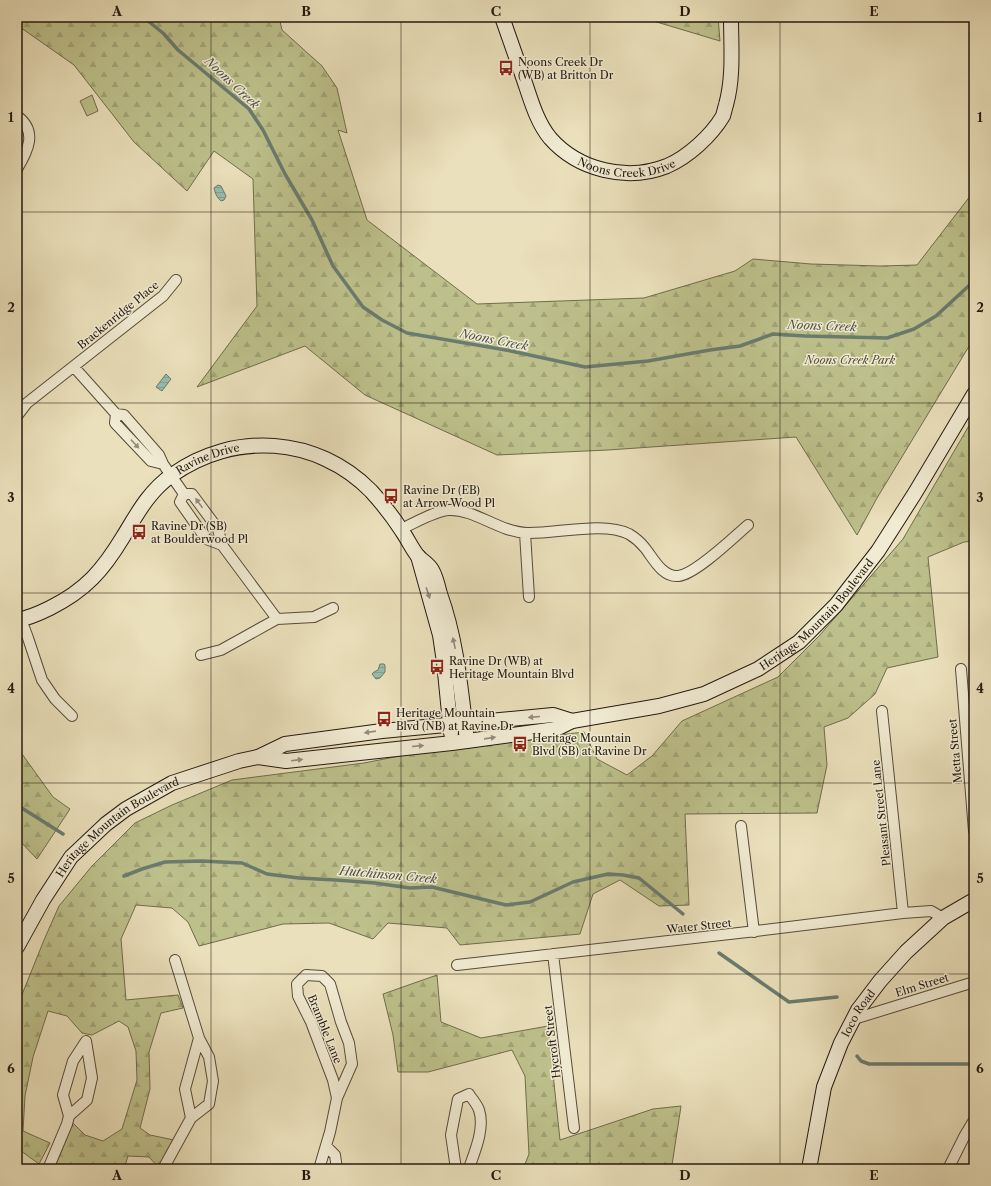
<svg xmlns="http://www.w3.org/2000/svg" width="991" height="1186" font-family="'Libre Caslon Text',serif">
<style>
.forest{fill:url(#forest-firs);stroke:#706c4d}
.pitch{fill:#bdc08b;stroke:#706c4d}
.water{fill:url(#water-rules);stroke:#6a7b6f}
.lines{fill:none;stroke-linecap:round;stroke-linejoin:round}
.stream{stroke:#6a7b6f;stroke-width:3.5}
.street-casing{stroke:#564b3a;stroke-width:12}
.secondary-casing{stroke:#24190f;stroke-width:16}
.street{stroke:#f1ebd3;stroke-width:10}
.secondary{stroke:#f1ebd3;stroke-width:14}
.oneway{fill:#958c7b}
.grid{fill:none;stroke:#24190f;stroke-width:1;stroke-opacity:0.55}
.labels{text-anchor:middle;stroke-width:3;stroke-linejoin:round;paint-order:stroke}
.poi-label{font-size:11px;fill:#24190f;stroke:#f1ebd3;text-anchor:start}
.street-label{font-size:11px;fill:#24190f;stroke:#f1ebd3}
.park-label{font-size:11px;font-style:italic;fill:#524b34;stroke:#f1ebd3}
.water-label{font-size:12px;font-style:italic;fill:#4d5247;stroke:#f1ebd3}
.neatline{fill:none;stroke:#24190f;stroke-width:1.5}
.grid-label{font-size:13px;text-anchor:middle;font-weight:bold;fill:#24190f}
</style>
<defs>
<pattern id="forest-firs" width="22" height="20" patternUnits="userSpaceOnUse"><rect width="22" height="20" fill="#bdc08b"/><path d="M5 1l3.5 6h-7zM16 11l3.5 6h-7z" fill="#a2a477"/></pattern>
<pattern id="water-rules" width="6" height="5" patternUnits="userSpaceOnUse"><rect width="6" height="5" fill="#98bdaf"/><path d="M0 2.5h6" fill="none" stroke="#83a295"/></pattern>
</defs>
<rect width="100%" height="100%" fill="#eae0bb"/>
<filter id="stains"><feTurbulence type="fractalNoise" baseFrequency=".005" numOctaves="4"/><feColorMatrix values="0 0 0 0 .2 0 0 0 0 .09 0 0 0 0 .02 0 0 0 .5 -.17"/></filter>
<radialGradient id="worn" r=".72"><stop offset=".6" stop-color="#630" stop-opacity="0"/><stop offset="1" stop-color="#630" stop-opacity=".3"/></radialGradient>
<path class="forest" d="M17 17H279L282 30 322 66 337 88 347 133 338 130 367 220 477 304 644 298 735 271 753 259 811 264 880 266 917 265 974 191V338L877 498 857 535 796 437 608 450 497 455 365 395 305 346 197 387 257 306 253 179 214 151 187 191 134 142 74 65 17 25Z
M640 17H718L720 41Z
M974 417V541L964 542 928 557 938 657 887 668 875 694 848 718 824 727 827 765 817 813 685 814 689 905 659 906 620 880 593 894 580 934 460 945 447 928 388 923 373 939 329 923 283 924 199 946 188 922 172 908 136 905 121 939 126 1000 178 995 183 1008 161 1013 149 1052 150 1089 140 1128 150 1135 174 1140 159 1168 149 1157 128 1156 124 1169H54L73 1123 85 1135 103 1141 122 1129 137 1080 136 1051 128 1027 119 1021 92 1035 82 1033 67 1016 48 1011 33 1057 25 1096 23 1131 50 1143 39 1164 17 1148V1007L44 940 59 906 92 866 135 823 172 805 232 780 364 763 425 751 584 732 597 759 627 775 652 756 682 721 778 677 819 636 903 539Z
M17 747 53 797 70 809 37 859 17 838Z
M437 975 441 1022 481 1038 548 1026 560 1140 653 1109 681 1106 672 1165 674 1169H523L529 1154 525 1076 512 1050 428 1072H398L393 1035 383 994Z"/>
<path class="pitch" d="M92 95 98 111 87 116 80 101Z"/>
<path class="water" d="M218 185 221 186 226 196 224 200 221 201C217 198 215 193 214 188Z
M166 374 171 379 162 391 156 387Z
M380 664H384L385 665V672L380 678 376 679 372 674 374 672 378 670Z"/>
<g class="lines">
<path class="stream" d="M143 17 163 33 178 50 249 109 263 130 285 174 312 220 333 266 363 307 382 320 407 333 511 351 585 367 648 361 710 350 740 346 773 334 805 336 887 338 914 329 936 316 974 281
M17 805 63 834
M124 876 142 869 165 862 201 861 242 863 267 874 299 878 336 880 375 883 410 888 432 887 506 905 530 902 573 882 608 874 623 875 639 878 683 914
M719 953 789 1002 837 997
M857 1056 861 1061 869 1064H974"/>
<defs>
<path id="street" d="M17 116C38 131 28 151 17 169
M74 367 116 414 124 415 159 455 163 464 184 494
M116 414 115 423 151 461 163 464
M17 416 27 403 163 296 176 280
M184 494H192L218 529 222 545 277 619
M184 494 180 502 206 539 222 545
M401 529C415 523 434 511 449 510 475 509 499 532 527 533 555 534 604 521 629 534 634 537 641 543 645 548 653 558 662 577 678 576 695 575 734 537 748 525
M525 533 529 597
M21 619 28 638 42 680 55 699 72 716
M201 655 221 650 277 619 314 617 333 608
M961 669 974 831
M882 711 903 913
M741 826 754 932
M553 954 574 1128
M175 960 199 1038 209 1057 213 1081 209 1104 191 1118 185 1089 199 1038
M457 965 756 931 903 913 931 911 943 918
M854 1019 974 982
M86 1041 92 1078 87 1100 69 1116 63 1095 73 1061Z
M326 1146 335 1155 337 1169
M48 1169 67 1124 69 1116
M163 1169 191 1118
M319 1169 330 1132 337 1098 333 1080 311 1022 298 996 297 984 306 975 322 976 330 984 341 1022 349 1043 352 1064 337 1098
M456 1169 451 1135 458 1099 469 1094C472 1099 477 1104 479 1110 485 1128 475 1151 469 1168L467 1169
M948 1169 965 1135 974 1120"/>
<g id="secondary">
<path id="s1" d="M502 17C509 37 516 57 523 77 530 97 536 121 550 138 578 170 627 182 667 166 688 157 711 136 723 116 724 113 725 108 726 105 734 76 731 46 731 17"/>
<path d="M418 556 440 635 444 662 451 733"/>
<path id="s2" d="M17 620C29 618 40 613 50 608 86 590 103 570 123 537 137 514 149 491 172 475 234 431 317 436 371 491 382 503 393 517 402 531 407 538 411 547 417 555 421 560 429 564 432 570 436 577 438 586 440 594 457 641 461 691 467 741"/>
<path id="s3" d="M258 757 286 761 452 743 556 729 572 721 659 706 704 694 758 669 799 642 836 605 878 551 915 493 974 394"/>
<path id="s4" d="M17 947 43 900 71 857 106 824 126 809 172 783 239 761 258 757 285 744 382 731 553 715 572 721"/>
<path id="s5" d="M809 1169 824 1087 841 1043 858 1010 880 981 906 952 943 918 974 900"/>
</g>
</defs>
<use href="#street" class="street-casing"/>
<use href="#secondary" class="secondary-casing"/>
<use href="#street" class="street"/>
<use href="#secondary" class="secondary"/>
</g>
<defs><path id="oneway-solid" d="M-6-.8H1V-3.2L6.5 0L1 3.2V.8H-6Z"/></defs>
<g class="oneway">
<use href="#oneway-solid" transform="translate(135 444) rotate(47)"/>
<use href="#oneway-solid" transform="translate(199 503) rotate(-126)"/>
<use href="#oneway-solid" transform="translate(428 593) rotate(72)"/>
<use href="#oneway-solid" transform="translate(454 643) rotate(-102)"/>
<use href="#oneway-solid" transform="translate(534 717) rotate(175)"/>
<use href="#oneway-solid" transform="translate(370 732) rotate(172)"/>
<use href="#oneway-solid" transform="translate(490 738) rotate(-8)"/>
<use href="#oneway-solid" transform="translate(418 746) rotate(-5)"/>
<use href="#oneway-solid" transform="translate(297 760) rotate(-7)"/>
</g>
<path class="grid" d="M211 17V1169M401 17V1169M590 17V1169M780 17V1169M17 212H974M17 403H974M17 593H974M17 783H974M17 974H974"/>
<defs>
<symbol id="bus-bare" viewBox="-9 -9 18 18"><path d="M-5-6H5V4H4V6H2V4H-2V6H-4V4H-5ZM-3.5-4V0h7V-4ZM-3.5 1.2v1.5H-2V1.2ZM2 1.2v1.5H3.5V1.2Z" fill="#8f2418" stroke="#f1ebd3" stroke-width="2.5" paint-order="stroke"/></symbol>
</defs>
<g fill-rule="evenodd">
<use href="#bus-bare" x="495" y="57" width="22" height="22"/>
<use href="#bus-bare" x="380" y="485" width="22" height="22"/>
<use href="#bus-bare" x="128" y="521" width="22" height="22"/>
<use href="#bus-bare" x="426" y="656" width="22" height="22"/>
<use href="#bus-bare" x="373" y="708" width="22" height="22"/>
<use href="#bus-bare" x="509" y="733" width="22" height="22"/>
</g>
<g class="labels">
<g class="poi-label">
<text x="518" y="66">Noons Creek Dr<tspan x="518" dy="13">(WB) at Britton Dr</tspan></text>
<text x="403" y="494">Ravine Dr (EB)<tspan x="403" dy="13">at Arrow Wood Pl</tspan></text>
<text x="151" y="530">Ravine Dr (SB)<tspan x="151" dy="13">at Boulderwood Pl</tspan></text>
<text x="449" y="665">Ravine Dr (WB) at<tspan x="449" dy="13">Heritage Mountain Blvd</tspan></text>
<text x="396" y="717">Heritage Mountain<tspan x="396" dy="13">Blvd (NB) at Ravine Dr</tspan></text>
<text x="532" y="742">Heritage Mountain<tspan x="532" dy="13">Blvd (SB) at Ravine Dr</tspan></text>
</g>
<g class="street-label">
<text dy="4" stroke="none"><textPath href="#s1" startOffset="217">Noons Creek Drive</textPath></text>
<text transform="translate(118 315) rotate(-39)" y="4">Brackenridge Place</text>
<text dy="4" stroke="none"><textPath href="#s2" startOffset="258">Ravine Drive</textPath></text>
<text dy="4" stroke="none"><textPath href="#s3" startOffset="593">Heritage Mountain Boulevard</textPath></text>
<text transform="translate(955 751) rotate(-95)" y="4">Metta Street</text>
<text transform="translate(881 813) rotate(-96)" y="4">Pleasant Street Lane</text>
<text dy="4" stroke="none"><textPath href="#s4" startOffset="160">Heritage Mountain Boulevard</textPath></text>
<text transform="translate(699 926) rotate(-6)" y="4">Water Street</text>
<text transform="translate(922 985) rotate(-17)" y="4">Elm Street</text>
<text dy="4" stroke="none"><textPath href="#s5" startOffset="165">Ioco Road</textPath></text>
<text transform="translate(325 1029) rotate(68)" y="4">Bramble Lane</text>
<text transform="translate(552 1042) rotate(-97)" y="4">Hycroft Street</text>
</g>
<g class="park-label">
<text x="850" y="364">Noons Creek Park</text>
</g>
<g class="water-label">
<text transform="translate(232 83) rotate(43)" y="4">Noons Creek</text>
<text transform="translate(822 326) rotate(2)" y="4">Noons Creek</text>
<text transform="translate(494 340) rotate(11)" y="4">Noons Creek</text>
<text transform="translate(388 875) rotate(5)" y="4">Hutchinson Creek</text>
</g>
</g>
<rect width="991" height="1186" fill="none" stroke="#eae0bb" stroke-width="44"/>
<rect x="22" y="22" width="947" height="1142" class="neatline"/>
<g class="grid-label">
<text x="117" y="16">A</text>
<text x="306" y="16">B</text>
<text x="496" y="16">C</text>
<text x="685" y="16">D</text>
<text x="874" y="16">E</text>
<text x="11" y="122">1</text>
<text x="980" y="122">1</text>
<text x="11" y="312">2</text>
<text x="980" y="312">2</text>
<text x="11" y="502">3</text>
<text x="980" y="502">3</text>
<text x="11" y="693">4</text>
<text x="980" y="693">4</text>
<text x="11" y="883">5</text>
<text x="980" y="883">5</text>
<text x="11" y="1073">6</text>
<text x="980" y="1073">6</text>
<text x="117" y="1180">A</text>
<text x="306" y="1180">B</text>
<text x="496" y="1180">C</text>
<text x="685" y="1180">D</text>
<text x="874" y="1180">E</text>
</g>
<rect width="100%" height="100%" filter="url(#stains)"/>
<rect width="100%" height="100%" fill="url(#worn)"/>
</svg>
